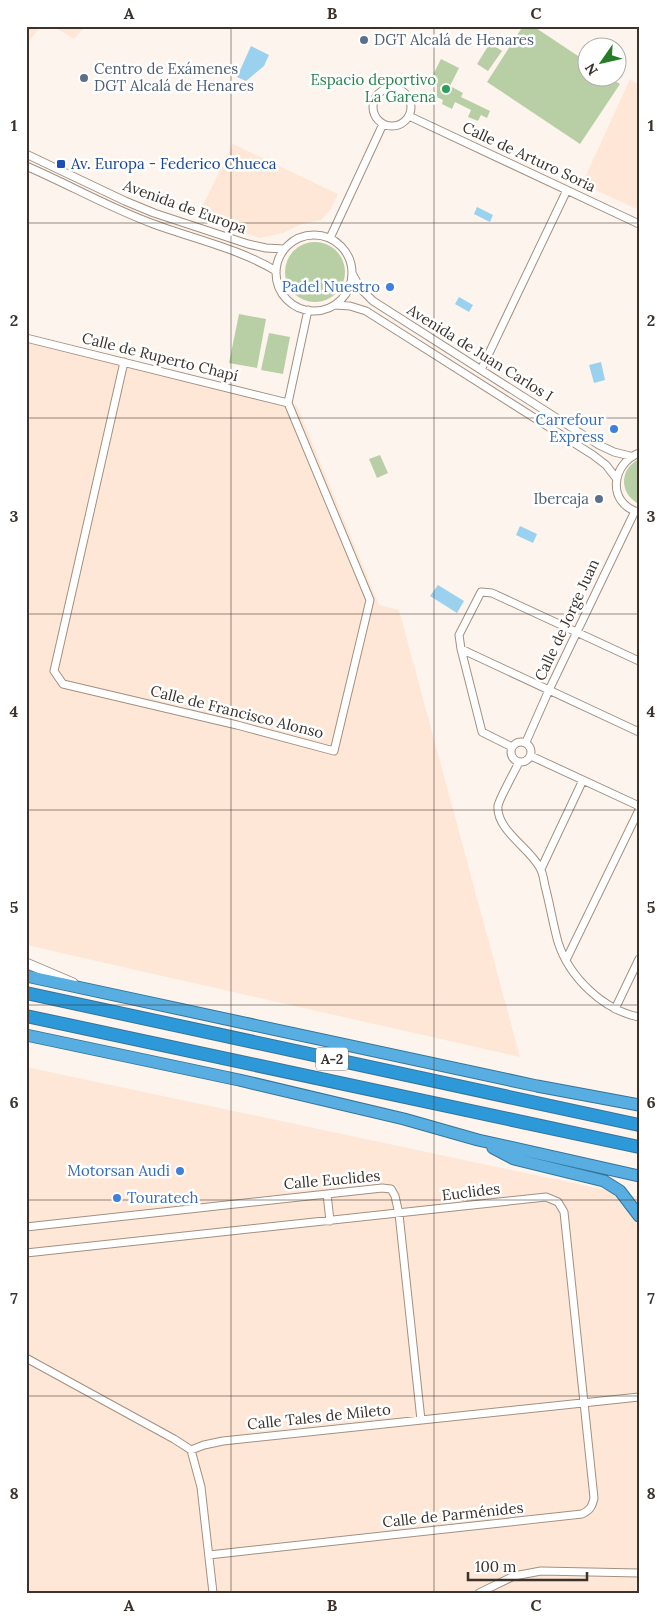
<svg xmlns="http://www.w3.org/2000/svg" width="665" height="1619" font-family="Lora,serif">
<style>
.built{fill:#fee7d6}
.green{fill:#b8cfa5}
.water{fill:#99d1ee}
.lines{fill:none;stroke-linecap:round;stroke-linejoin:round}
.minor-casing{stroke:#a39080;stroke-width:9}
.tertiary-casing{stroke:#a39080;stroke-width:11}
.trunk-casing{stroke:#33759c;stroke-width:13}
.motorway-casing{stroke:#33759c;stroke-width:14}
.minor{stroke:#fff;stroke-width:7}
.tertiary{stroke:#fff;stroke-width:9}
.trunk{stroke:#58aee0;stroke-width:11}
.motorway{stroke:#2e99d8;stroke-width:12}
.grid{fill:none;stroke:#3b332c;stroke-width:1;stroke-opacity:0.55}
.service-dot{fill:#5c6f8a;stroke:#fff;stroke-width:2}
.leisure-dot{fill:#2e9e5b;stroke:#fff;stroke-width:2}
.transit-dot{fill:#1a4fb4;stroke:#fff;stroke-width:2}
.shop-dot{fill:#3f7fe0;stroke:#fff;stroke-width:2}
.labels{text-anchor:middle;stroke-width:5;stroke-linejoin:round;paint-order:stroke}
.shield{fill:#fff;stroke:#76706b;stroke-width:1}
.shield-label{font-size:14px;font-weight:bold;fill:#3b332c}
.service-label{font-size:15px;fill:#4e5e75;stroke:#fff;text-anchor:start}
.leisure-label{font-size:15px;fill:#27864d;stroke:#fff;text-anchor:end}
.street-label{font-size:15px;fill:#3b332c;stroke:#fff}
.transit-label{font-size:15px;fill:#164399;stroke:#fff;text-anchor:start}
.shop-label{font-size:15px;fill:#366cbe;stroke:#fff;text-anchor:end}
.neatline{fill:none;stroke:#3b332c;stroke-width:2}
.grid-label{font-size:16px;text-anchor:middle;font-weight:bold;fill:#3b332c}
</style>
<rect width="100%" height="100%" fill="#fdf4ed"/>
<path class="built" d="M26 26H41L26 45Z
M53 26H86L74 39Z
M630 79 639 85V210L582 184Z
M233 144 338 194 331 209 321 220 302 224 283 233 260 238 197 217Z
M26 338 297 406 379 605 399 610 520 1057 26 945Z
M26 1067 639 1197V1593H26Z"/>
<path class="green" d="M523 26H533L587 62 588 78H610L620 84 580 144 487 82Z
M490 43 502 51 488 71 477 64Z
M441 59 459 68 450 86 463 93 461 97 490 111 487 118 481 115 478 121 468 117 471 110 455 102 452 109 442 104 443 100 437 97V84L430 81Z
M285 272a30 30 0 1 1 60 0a30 30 0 1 1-60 0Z
M239 314 266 319 257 368 229 363Z
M269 333 290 337 283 374 261 370Z
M380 455 388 473 377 478 369 459Z
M639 459V504C619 494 619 469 639 459Z"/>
<path class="water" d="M251 46 269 55 264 66 246 81 237 77Z
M477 207 493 215 490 222 474 214Z
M459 297 473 305 469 312 455 304Z
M601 362 605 380 594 383 589 365Z
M520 526 537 534 533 543 516 535Z
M438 585 464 601 457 613 430 596Z"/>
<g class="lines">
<defs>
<path id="minor" d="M373 107a19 19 0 1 1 38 0a19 19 0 1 1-38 0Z
M409 116 639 224
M26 154 125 201 154 213 248 244 266 248 284 249
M26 166C68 184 108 207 151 223 193 239 238 248 276 271
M276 273a38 38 0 1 1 76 0a38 38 0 1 1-76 0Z
M330 238 383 124
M352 273 360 288 373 301 599 445 614 452 630 456
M335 305 350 306 366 311 593 455 606 465 616 478
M26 338 288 403
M124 362 54 671 63 684 237 725 334 751 370 600 288 403 308 310
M481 370 567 190
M638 512C607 503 611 464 639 453
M461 649 639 732
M511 752a10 10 0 1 1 20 0a10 10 0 1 1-20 0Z
M526 742 549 690 635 511
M512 747 482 732 461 649 459 635 481 592 492 593 639 661
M531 756 639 806
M519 762C515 771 499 799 498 806 496 830 530 848 540 868 543 873 544 881 545 886 550 905 553 924 558 942 569 977 603 1010 639 1017
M541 869 583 780
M566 960 639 810
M615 1009 639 959
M327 1194 330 1221
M26 1227 382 1188 391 1189 395 1196 399 1214 421 1420
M26 1253 546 1197 558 1202 564 1212 594 1498C592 1507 590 1510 582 1514L209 1555
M26 1358 174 1439 191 1450 204 1445 223 1441 639 1397
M191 1450 201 1487 213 1593
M479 1593 514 1576 541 1571 639 1573"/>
<path id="tertiary" d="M26 963 73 983"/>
<path id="trunk" d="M26 976 537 1086 639 1105
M26 1035 239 1080 404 1119 478 1140 639 1176
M493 1148 514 1159 604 1181 620 1191 639 1216"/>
<path id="motorway" d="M26 993 639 1125
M26 1016 639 1147"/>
</defs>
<use href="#minor" class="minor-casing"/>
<use href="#tertiary" class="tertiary-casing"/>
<use href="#trunk" class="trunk-casing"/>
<use href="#motorway" class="motorway-casing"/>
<use href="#minor" class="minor"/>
<use href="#tertiary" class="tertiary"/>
<use href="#trunk" class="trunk"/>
<use href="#motorway" class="motorway"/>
</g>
<path class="grid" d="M231 26V1593M434 26V1593M26 223H639M26 418H639M26 614H639M26 810H639M26 1005H639M26 1200H639M26 1396H639"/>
<g class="service-dot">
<circle cx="364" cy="40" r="5"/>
<circle cx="84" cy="78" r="5"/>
<circle cx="599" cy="499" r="5"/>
</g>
<circle class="leisure-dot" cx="446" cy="89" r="5"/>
<rect class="transit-dot" x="56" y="159" width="10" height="10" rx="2.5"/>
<g class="shop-dot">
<circle cx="390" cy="287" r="5"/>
<circle cx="614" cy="429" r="5"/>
<circle cx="180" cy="1171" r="5"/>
<circle cx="117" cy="1198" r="5"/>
</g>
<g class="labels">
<rect class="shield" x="316" y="1047.5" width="32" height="23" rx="4"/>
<g class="shield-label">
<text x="332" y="1064">A-2</text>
</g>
<g class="service-label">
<text x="374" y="45">DGT Alcalá de Henares</text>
<text x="94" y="74">Centro de Exámenes<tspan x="94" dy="17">DGT Alcalá de Henares</tspan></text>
<text x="589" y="504" text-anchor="end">Ibercaja</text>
</g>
<g class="leisure-label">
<text x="436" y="85">Espacio deportivo<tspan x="436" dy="17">La Garena</tspan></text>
</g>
<g class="street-label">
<text transform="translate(529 157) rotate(25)" y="5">Calle de Arturo Soria</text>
<text transform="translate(185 207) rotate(20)" y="5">Avenida de Europa</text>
<text transform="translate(480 353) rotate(32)" y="5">Avenida de Juan Carlos I</text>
<text transform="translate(160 357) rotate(14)" y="5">Calle de Ruperto Chapí</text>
<text transform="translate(567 620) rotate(-65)" y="5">Calle de Jorge Juan</text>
<text transform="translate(237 712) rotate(14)" y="5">Calle de Francisco Alonso</text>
<text transform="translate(332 1180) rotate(-5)" y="5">Calle Euclides</text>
<text transform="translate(471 1192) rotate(-7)" y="5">Euclides</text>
<text transform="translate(319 1417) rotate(-6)" y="5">Calle Tales de Mileto</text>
<text transform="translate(453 1515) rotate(-6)" y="5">Calle de Parménides</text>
</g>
<g class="transit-label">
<text x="71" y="169">Av. Europa - Federico Chueca</text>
</g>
<g class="shop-label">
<text x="380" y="292">Padel Nuestro</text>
<text x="604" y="425">Carrefour<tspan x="604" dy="17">Express</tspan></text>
<text x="170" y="1176">Motorsan Audi</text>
<text x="127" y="1203" text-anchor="start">Touratech</text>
</g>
</g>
<rect width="665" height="1619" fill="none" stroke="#ffffff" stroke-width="55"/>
<g transform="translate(602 62) rotate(236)"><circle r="24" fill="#ffffff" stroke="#b1adab"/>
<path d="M0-4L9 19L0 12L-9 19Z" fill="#277c28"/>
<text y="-8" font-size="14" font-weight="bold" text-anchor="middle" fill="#3b332c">N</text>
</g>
<path d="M468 1572v8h119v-8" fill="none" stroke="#3b332c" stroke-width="2.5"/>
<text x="475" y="1572" font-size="15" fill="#3b332c" stroke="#ffffff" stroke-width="4" paint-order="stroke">100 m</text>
<rect x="28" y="28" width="610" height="1564" class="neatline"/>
<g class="grid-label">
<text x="129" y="19">A</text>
<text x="332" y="19">B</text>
<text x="536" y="19">C</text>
<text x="14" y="131">1</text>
<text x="651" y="131">1</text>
<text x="14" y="326">2</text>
<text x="651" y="326">2</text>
<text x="14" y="522">3</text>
<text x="651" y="522">3</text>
<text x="14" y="717">4</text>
<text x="651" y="717">4</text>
<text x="14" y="913">5</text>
<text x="651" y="913">5</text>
<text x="14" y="1108">6</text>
<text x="651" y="1108">6</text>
<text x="14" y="1304">7</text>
<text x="651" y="1304">7</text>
<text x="14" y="1499">8</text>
<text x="651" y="1499">8</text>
<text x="129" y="1611">A</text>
<text x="332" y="1611">B</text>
<text x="536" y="1611">C</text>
</g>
</svg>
